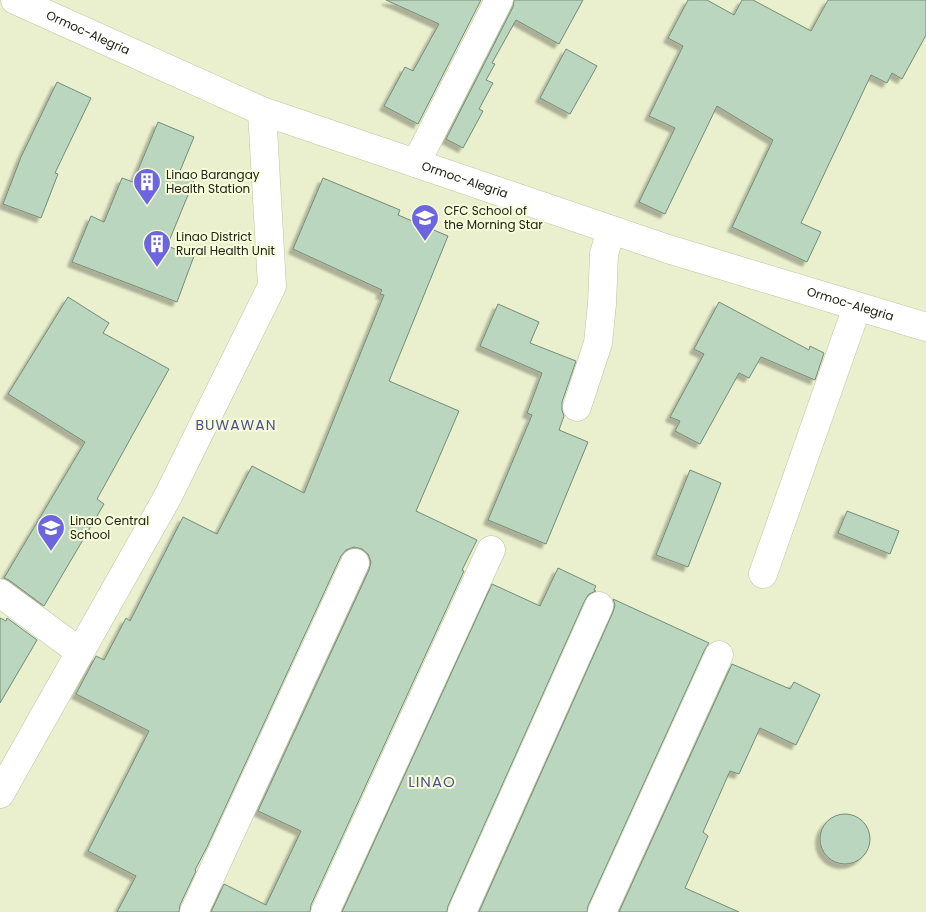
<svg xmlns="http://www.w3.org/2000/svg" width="926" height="912" font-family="Poppins,sans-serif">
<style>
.building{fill:#bbd6be;stroke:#738d76;filter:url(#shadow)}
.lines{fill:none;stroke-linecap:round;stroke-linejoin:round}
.minor-casing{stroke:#bec3a2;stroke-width:29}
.minor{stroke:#fff;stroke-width:28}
.labels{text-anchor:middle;stroke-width:4;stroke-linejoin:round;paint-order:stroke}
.street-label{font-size:12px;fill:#202215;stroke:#f7fcda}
.poi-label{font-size:12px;fill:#202215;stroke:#f7fcda;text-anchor:start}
.neighbourhood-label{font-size:14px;letter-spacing:1px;fill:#4f4f8d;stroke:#f7fcda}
.quarter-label{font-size:15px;letter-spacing:1px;fill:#4f4f8d;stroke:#f7fcda}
</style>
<defs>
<filter id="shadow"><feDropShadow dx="-4.5" dy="4.5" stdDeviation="1" flood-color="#0004"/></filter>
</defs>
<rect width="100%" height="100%" fill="#eaefcd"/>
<path class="building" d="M386 0H481L418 124 384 106 405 67 413 71 439 24Z
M514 0H583L559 44 516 20 492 63 495 64 486 80 493 83 479 109 483 111 463 148 446 139 513 7Z
M688 0H707L734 15 742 0H753L811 31 828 0H926V35L902 79 892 73 887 83 871 75 801 223 821 232 807 262 732 227 773 140 717 106 665 214 639 202 675 128 649 116 683 46 668 38Z
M566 49 597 66 570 114 540 98Z
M57 82 91 98 55 173 58 174 41 218 3 204 21 157Z
M158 122 194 137 180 171 195 178 167 246 194 256 177 302 72 262 91 216 104 222 122 178 133 182Z
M323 178 400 210 398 215 448 236 389 381 459 411 416 511 477 540 462 570 464 571 311 905 310 912H211L224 884 266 905 301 831 258 811 369 570 371 562 368 554 362 549 354 547 346 550 341 556 207 847 195 870 196 871 180 905 179 912H117L136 876 88 851 149 731 76 694 96 656 104 660 126 618 130 621 183 517 217 534 252 466 304 493 384 295 380 294 382 290 293 249Z
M68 297 109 323 103 333 169 369 97 499 104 504 44 606 9 580 4 578 85 442 8 394Z
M719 302 809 350 810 346 824 353 815 380 761 357 749 378 739 373 700 444 675 431 680 421 670 417 704 354 694 349Z
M498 304 539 322 530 343 576 361 562 402V410L564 416 559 430 588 442 546 544 488 520 532 415 527 413 542 373 480 346Z
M690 470 721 483 688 567 656 555Z
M847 511 899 531 890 554 838 533Z
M558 568 596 586 594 590 596 591 589 594 585 600 448 906 447 912H342L492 584 540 606Z
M613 599 709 643 705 649 588 906 587 912H479L613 612 615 605Z
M0 618 6 621 7 618 37 640 0 703Z
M732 664 790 689 794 682 820 695 796 745 760 728 739 774 730 771 703 832 708 836 685 888 739 912H619Z
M820 839a25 25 0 1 1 50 0a25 25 0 1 1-50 0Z"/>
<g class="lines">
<defs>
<g id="minor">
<path id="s1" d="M15 0 262 111 668 249 926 327"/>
<path d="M416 163 499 0"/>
<path d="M577 407 598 343 602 304 604 254 611 230"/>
<path d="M763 574 857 307"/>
<path d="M0 593 80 652"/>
<path d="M0 794 167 498 272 286 262 111"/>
<path d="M194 912 355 563"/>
<path d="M325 912 491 550"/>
<path d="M462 912 599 606"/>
<path d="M602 912 719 655"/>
</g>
</defs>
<use href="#minor" class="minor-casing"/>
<use href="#minor" class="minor"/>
</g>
<defs>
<symbol id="building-pin" viewBox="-11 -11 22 30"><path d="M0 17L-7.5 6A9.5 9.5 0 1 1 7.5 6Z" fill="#6d65df" stroke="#f7fcda"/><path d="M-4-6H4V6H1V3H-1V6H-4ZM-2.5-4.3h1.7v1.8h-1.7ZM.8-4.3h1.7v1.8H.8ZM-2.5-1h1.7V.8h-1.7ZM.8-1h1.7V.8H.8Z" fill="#fff"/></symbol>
<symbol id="school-pin" viewBox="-11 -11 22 30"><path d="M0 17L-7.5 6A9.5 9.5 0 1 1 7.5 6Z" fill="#6d65df" stroke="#f7fcda"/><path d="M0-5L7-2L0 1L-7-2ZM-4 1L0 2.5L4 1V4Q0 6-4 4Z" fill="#fff"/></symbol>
</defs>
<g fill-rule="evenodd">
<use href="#building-pin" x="131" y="166" width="32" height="43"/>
<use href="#school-pin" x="409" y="202" width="32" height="43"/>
<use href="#building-pin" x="141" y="228" width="32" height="43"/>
<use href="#school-pin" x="35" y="512" width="32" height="43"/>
</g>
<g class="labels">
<g class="street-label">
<text dy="4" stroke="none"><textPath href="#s1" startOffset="80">Ormoc-Alegria</textPath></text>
<text dy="4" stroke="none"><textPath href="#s1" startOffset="485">Ormoc-Alegria</textPath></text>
<text dy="4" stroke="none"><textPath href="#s1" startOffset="890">Ormoc-Alegria</textPath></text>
</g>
<g class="poi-label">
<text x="166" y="179">Linao Barangay<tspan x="166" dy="14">Health Station</tspan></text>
<text x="444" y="215">CFC School of<tspan x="444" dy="14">the Morning Star</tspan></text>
<text x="176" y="241">Linao District<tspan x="176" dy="14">Rural Health Unit</tspan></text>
<text x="70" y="525">Linao Central<tspan x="70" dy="14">School</tspan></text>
</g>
<g class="neighbourhood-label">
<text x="236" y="430">BUWAWAN</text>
</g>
<g class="quarter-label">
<text x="432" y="787">LINAO</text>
</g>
</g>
</svg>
